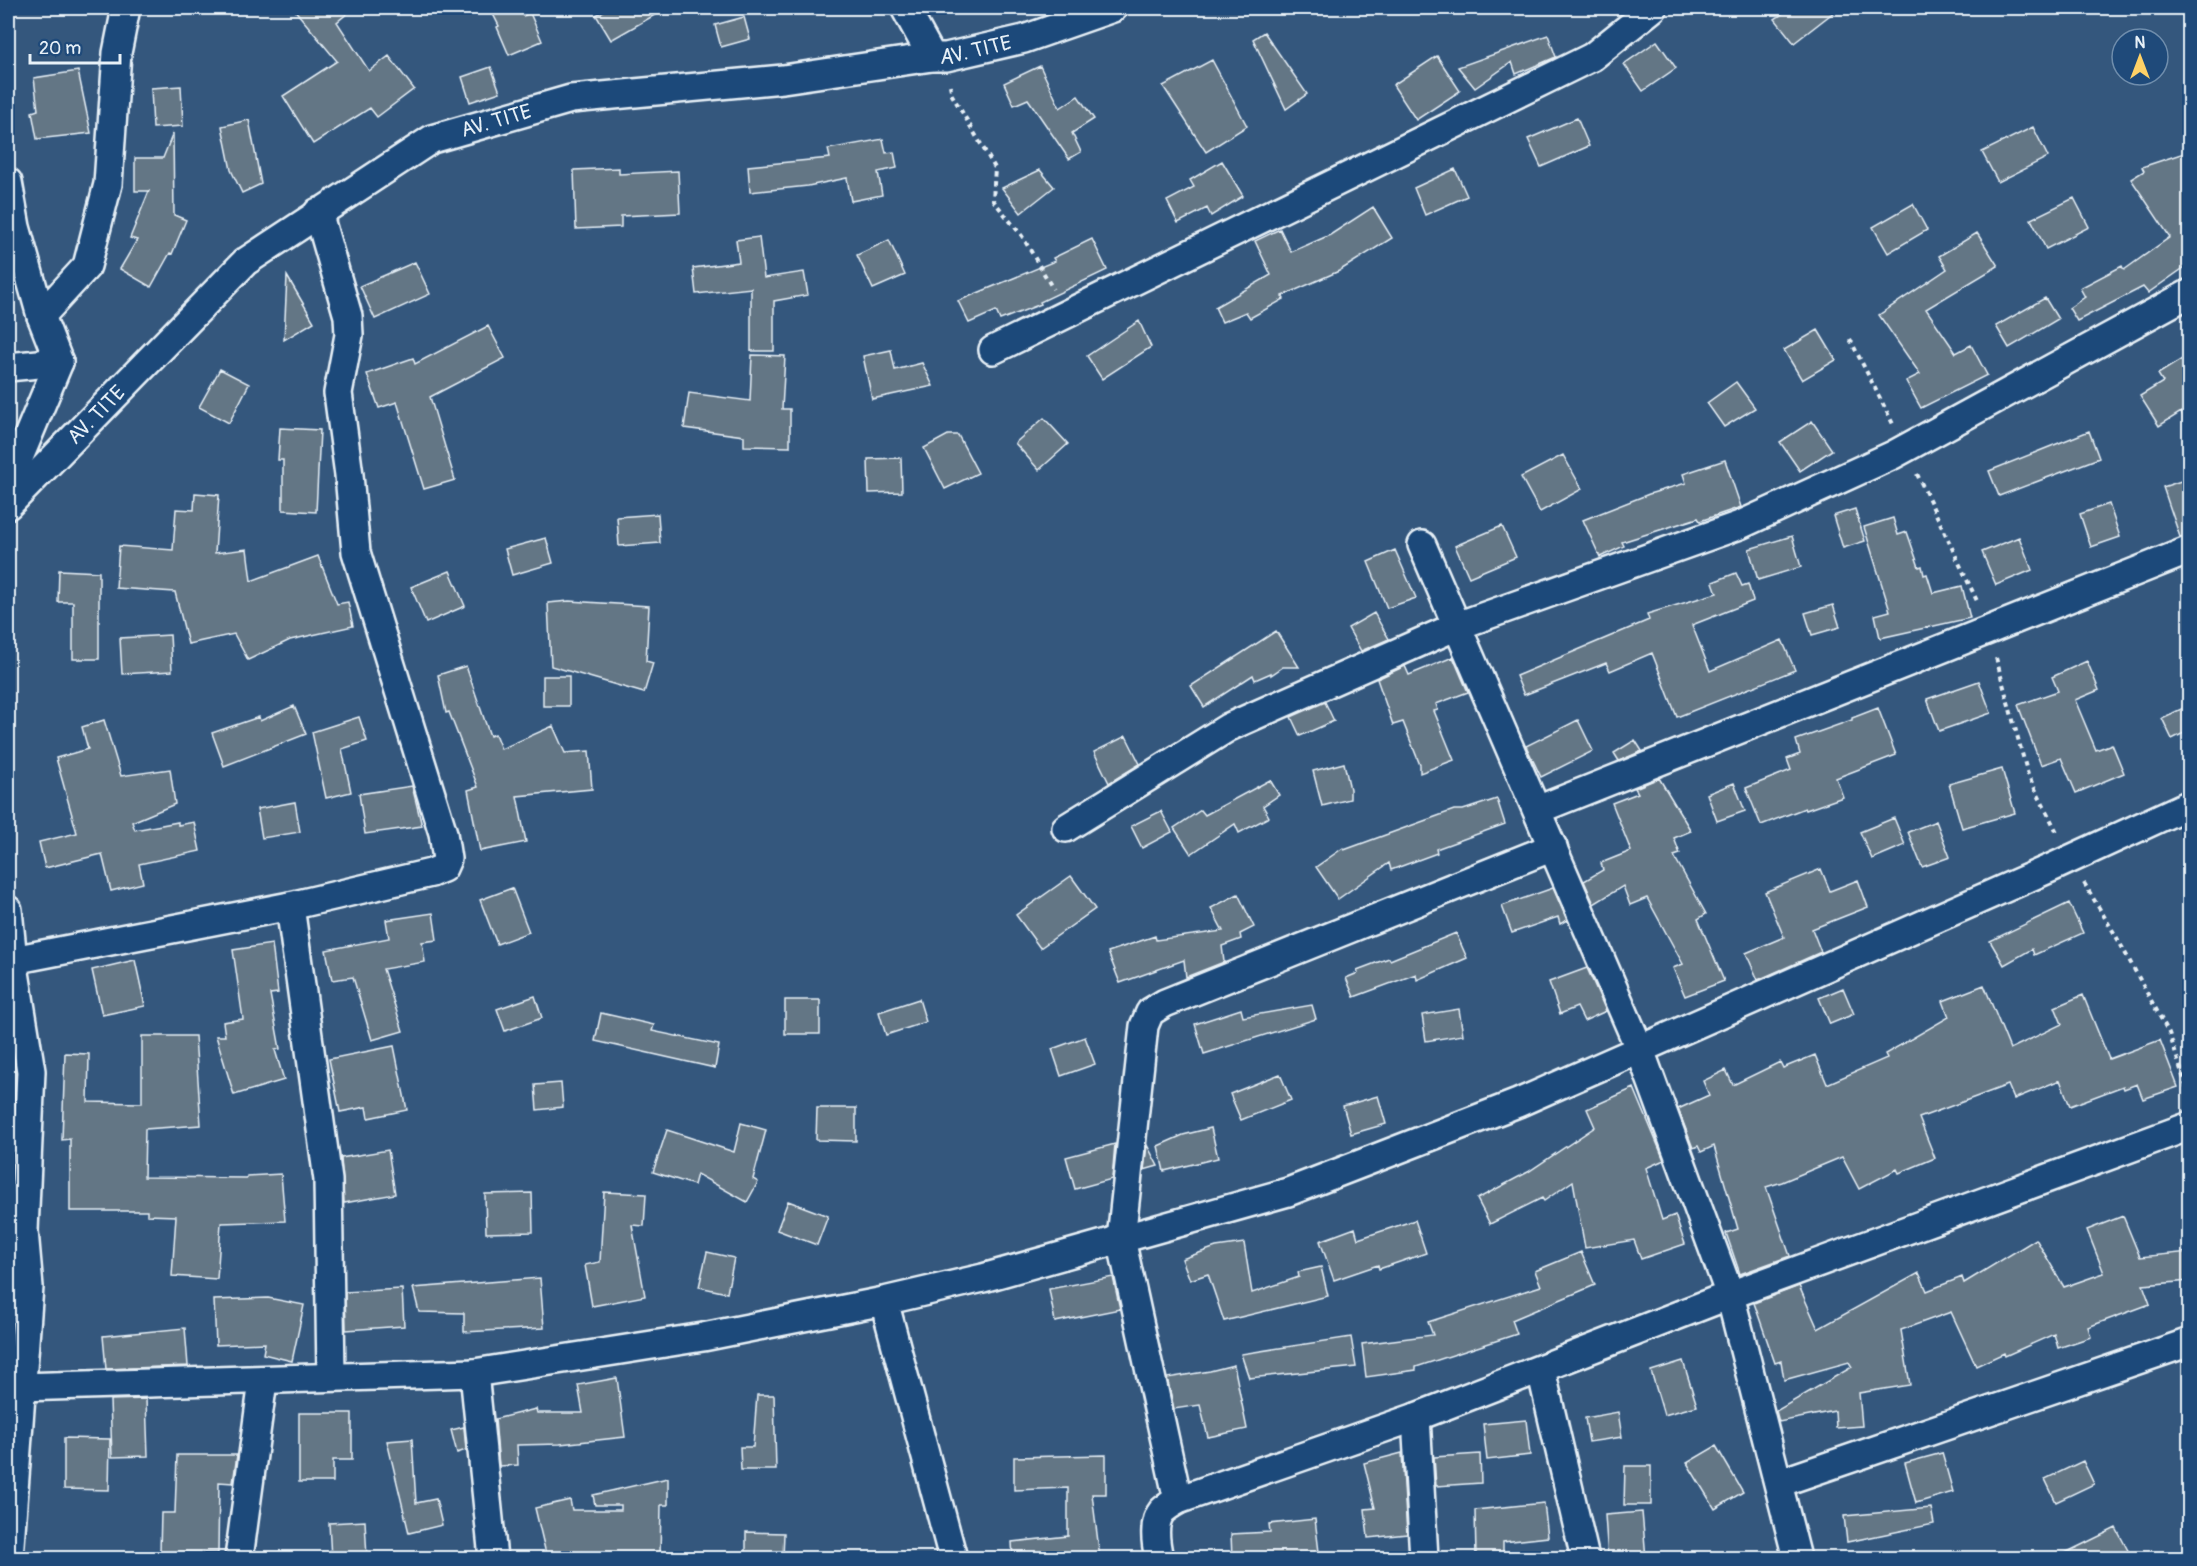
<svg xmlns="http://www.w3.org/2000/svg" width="2197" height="1566" font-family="Pangolin,sans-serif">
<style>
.building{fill:#647685;stroke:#e8f1f8;stroke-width:1.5}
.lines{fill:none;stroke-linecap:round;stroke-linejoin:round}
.minor-casing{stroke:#e8f1f8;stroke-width:32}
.path{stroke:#e8f1f8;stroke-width:4;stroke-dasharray:4.5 4.5;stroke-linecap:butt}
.minor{stroke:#1f4a7a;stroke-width:27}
.labels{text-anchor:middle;stroke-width:5;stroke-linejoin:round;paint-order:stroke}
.street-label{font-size:21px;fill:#e8f1f8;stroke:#1f4a7a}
</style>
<rect width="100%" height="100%" fill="#34577d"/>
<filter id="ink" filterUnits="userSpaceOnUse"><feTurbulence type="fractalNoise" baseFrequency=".0167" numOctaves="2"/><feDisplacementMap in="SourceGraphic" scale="12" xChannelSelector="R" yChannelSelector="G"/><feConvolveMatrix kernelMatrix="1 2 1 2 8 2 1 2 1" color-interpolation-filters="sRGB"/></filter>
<g filter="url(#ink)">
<path class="building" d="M293 8H354L337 22 369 71 389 56 414 89 377 117 370 108 313 144 283 96 337 61Z
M490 8H519L523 16 530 13 542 41 509 55 497 27 499 26Z
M609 8H667L611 40 596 15Z
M1791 8H1839L1794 43 1775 19Z
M744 17 750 39 721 47 715 25Z
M1264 32 1307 94 1286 109 1253 39Z
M1548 35 1556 57 1516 74 1512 62 1475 88 1458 67Z
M1657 41 1676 68 1643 91 1624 64Z
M1437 56 1460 91 1416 120 1393 85Z
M1212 60 1247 126 1206 152 1163 86Z
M1040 66 1060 108 1078 96 1094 119 1072 133 1081 152 1069 159 1028 99 1014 105 1004 83Z
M491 67 500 92 470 102 462 77Z
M78 71 91 133 37 139 32 112 38 110 34 78Z
M181 86 183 126 153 128 151 88Z
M1577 118 1589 146 1541 167 1528 139Z
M249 120 261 184 242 193 231 170 222 126Z
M2033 127 2048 157 1998 182 1982 152Z
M173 133 174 215 186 220 172 254 170 253 151 287 120 269 137 240 130 238 149 191H135V158H163Z
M883 139 886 153 894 152 897 168 878 172 882 195 851 201 847 178 808 186 750 192 748 166 830 158 828 149Z
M2190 151V267L2188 265 2148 293 2143 287 2077 321 2069 308 2085 297 2080 288 2122 266 2124 270 2170 237 2131 179 2144 171 2142 167Z
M1222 161 1243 196 1211 216 1207 208 1178 223 1167 201 1194 187 1190 180Z
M619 168V174L678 171 680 213 621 216V227L576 229 574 170Z
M1455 169 1467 196 1425 215 1414 188Z
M1040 170 1054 187 1021 213 1002 188Z
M2074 198 2089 227 2046 249 2031 219Z
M1913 204 1927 230 1888 253 1873 227Z
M1373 207 1392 238 1339 271 1282 296 1284 299 1250 318 1246 312 1222 322 1215 307 1271 275 1255 241 1280 229 1291 252 1330 235Z
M1977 233 1998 266 1926 309 1956 353 1971 345 1987 375 1921 408 1906 381 1920 374 1879 315 1947 269 1939 256Z
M759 237 764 278 804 272 808 295 774 301V351H751V288L696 294 693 268 739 262 736 240Z
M1092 239 1107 270 1040 302 1041 304 1000 320 996 311 969 323 958 301 1055 261 1053 258Z
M889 240 905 275 873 289 857 255Z
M415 262 430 294 375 319 360 286Z
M287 276 314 322 284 340Z
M2045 298 2058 319 2009 348 1996 326Z
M1139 321 1151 347 1102 379 1087 356Z
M488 326 505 358 430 397 455 480 424 489 397 402 379 408 367 374 413 358 415 364Z
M1818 330 1836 360 1802 380 1784 350Z
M891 350 895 370 922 363 933 386 872 399 863 356Z
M2190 354V427L2181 412 2159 426 2140 396 2163 382 2158 374Z
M752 355 785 356 782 409H790V447L744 446V436L684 428 689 393 750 401Z
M220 369 249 384 229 423 199 407Z
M1736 382 1755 408 1724 427 1707 403Z
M1044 418 1068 444 1039 470 1015 443Z
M1812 421 1832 450 1800 471 1780 442Z
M280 428 320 430 316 512 283 510V460H278Z
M2089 431 2099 458 1999 496 1989 471Z
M948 435H958L978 473 945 489 924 448Z
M1563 455 1582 489 1540 512 1521 477Z
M901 458 902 492 869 493 868 459Z
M1725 460 1741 507 1700 521 1698 518 1622 542 1624 546 1600 557 1583 520 1649 494 1686 483 1683 474Z
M2190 478V535L2180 537 2163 487Z
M195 493 219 495 215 553 247 549 251 581 318 556 337 604 348 602 353 626 290 640 248 660 234 634 188 644 175 592 116 588 119 546 173 550 176 509 194 510Z
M2109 504 2120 537 2091 547 2080 514Z
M1855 509 1865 541 1843 548 1833 516Z
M658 514 660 543 619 546 617 517Z
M1893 518 1898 535 1907 532 1919 567 1922 566 1924 575 1927 574 1933 593 1962 586 1970 618 1880 638 1875 615 1890 611 1864 527Z
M1502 526 1516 557 1469 577 1455 546Z
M1792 536 1801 567 1758 580 1749 549Z
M2019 537 2032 570 1996 585 1982 552Z
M546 538 553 563 512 575 505 549Z
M1395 550 1416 598 1387 608 1368 562Z
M59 570 99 572V659H73V602H58Z
M450 571 465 606 426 623 411 587Z
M1736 573 1742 586 1748 584 1753 601 1692 625 1710 671 1782 640 1795 670 1677 717 1652 653 1610 671 1606 663 1524 695 1516 676 1649 620 1647 614 1717 593 1713 582Z
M569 601 649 606 646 661 653 663 644 693 551 666 548 603Z
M1833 605 1840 627 1812 635 1805 613Z
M1374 613 1389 639 1361 651 1348 628Z
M1276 631 1299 667H1283L1271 675V673L1255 680 1253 675 1204 707 1191 686Z
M170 635 172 671 122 674 120 638Z
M1453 657 1468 692 1436 704 1438 710 1434 711 1454 760 1420 773V765L1403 722 1393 725 1377 679 1405 666 1409 675Z
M2087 661 2099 690 2075 700 2096 750 2112 744 2124 773 2076 793 2061 758 2041 765 2018 705 2058 691 2052 677Z
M466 666 490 736 495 734 501 749 553 726 565 753 589 751 592 789 517 796 526 842 480 851 468 790 478 787 449 712 446 713 438 675Z
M543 676H569V706H543Z
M1979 681 1991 713 1939 731 1927 699Z
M1325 702 1334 721 1300 736 1291 717Z
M2190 705V730L2172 739 2162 718Z
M294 706 306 734 224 766 212 733 259 717 260 721Z
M1878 708 1896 755 1836 778 1843 797 1806 810 1805 808 1761 825 1746 788 1791 770 1787 759 1800 754 1796 740 1852 720V718Z
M359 717 367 741 342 749 351 792 326 798 312 732Z
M104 720 121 776 170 769 175 804 132 822 135 830 178 822V825L194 822 200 851 139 864 143 883 111 891 102 854 45 868 39 842 77 833 56 758 88 749 82 727Z
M1578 720 1593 751 1541 777 1526 746Z
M1126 736 1140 764 1109 783 1094 752Z
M1635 740 1642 751 1619 761 1614 753Z
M1344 763 1350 789V799L1322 806 1313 771Z
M2002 769 2015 813 1962 828 1949 784Z
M1659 778 1691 831 1674 838 1680 854 1674 856 1706 914 1698 919 1724 981 1685 996 1673 968 1683 964 1647 898 1630 905 1623 886 1594 904 1584 881 1603 870 1601 863 1631 851 1612 803 1638 793 1635 788Z
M1270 780 1279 795 1263 806 1269 817 1239 833 1235 824 1191 854 1174 828 1201 810 1205 815Z
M1734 783 1745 811 1717 821 1707 794Z
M412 786 422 826 365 834 359 794Z
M1497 799 1505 824 1436 849 1437 853 1391 870 1389 863 1338 899 1316 867 1343 848 1344 850 1454 810H1463Z
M295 802 300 832 262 838 257 809Z
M1161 811 1172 832 1142 848 1131 826Z
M1894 818 1905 845 1872 859 1860 832Z
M1936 821 1950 857 1922 867 1908 832Z
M1821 869 1830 891 1858 880 1868 907 1812 929 1821 952 1758 980 1746 953 1784 937 1765 892Z
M1071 876 1095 909 1040 948 1016 915Z
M512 888 529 932 497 944 480 900Z
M1553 888 1567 920 1560 924 1558 917 1512 933 1502 906Z
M1238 894 1254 927 1240 934 1241 939 1222 946 1224 962 1186 977 1184 960 1120 983 1108 952 1155 936 1156 940 1223 931 1211 908Z
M2069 903 2083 933 2034 955 2032 949 2004 965 1990 941Z
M433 913 437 940 422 942 425 962 383 969 403 1031 372 1040 353 977 332 980 326 950 389 938 386 920Z
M1456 933 1467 958 1417 980 1416 974 1354 997 1346 978 1358 973 1357 970 1389 958 1390 960Z
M272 944 278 993 270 994 280 1049 275 1050 284 1080 234 1095 216 1036H225L223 1022 243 1019 233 950Z
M135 960 145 1006 102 1015 92 970Z
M1587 968 1606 1011 1584 1021 1577 1007 1560 1014 1549 982Z
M1984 985 2010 1049 2062 1024 2055 1007 2083 995 2109 1059 2160 1040 2178 1087 2143 1099 2137 1084 2124 1089 2123 1086 2070 1106 2060 1080 2014 1099 2008 1085 1919 1118 1935 1158 1899 1173 1897 1169 1859 1189 1842 1157 1782 1182 1766 1187 1790 1256 1740 1274 1726 1233 1738 1229 1714 1146 1701 1152 1698 1146 1693 1148 1678 1109 1709 1095 1703 1081 1726 1070 1733 1085 1780 1062 1783 1068 1815 1055 1827 1084 1887 1058 1885 1054 1949 1017 1943 1001Z
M1843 988 1854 1014 1830 1024 1819 998Z
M535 996 542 1018 505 1031 497 1009Z
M919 999 926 1022 886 1035 879 1012Z
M785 1000H820V1034H785Z
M1312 1005 1316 1019 1204 1054 1195 1024 1241 1009 1243 1017Z
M1459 1009 1463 1035 1426 1041 1422 1015Z
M601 1013 654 1025 652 1031 719 1045 715 1068 595 1041Z
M142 1036H195L201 1125 145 1129 144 1177 247 1178V1176L281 1174 285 1221 221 1223 217 1279 172 1276 176 1216 147 1215V1211H70V1139L62 1140 65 1053 89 1054 88 1102 142 1103Z
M1085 1037 1095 1064 1061 1076 1052 1049Z
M394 1046 407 1110 368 1118 366 1107 340 1112 329 1059Z
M1280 1074 1291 1100 1241 1120 1230 1094Z
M561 1083 563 1107 537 1110 535 1085Z
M1634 1088 1664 1160 1646 1168 1662 1220 1675 1215 1685 1244 1641 1259 1634 1240 1585 1248 1573 1181 1544 1201 1542 1198 1490 1224 1477 1199 1528 1172 1595 1127 1587 1109Z
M1378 1096 1386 1124 1351 1134 1343 1106Z
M817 1108H856V1141L816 1140Z
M741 1123 766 1130 753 1179 758 1182 747 1202 697 1174 694 1185 653 1172 667 1130 734 1152Z
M1211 1128 1218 1158 1164 1171 1158 1146 1183 1135Z
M1115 1144 1112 1179 1075 1189 1066 1157Z
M1147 1145 1158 1166 1144 1170Z
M388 1150 395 1194 344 1203 341 1158Z
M604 1192 646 1194 644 1226 632 1225 645 1296 592 1306 585 1265 600 1262Z
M532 1193 533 1232 486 1233 485 1194Z
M788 1201 828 1216 817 1245 777 1230Z
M2123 1216 2140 1257 2190 1252V1281L2143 1285 2150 1304 2088 1327 2091 1337 2058 1348 2054 1334 2005 1356 2004 1353 1976 1366 1951 1312 1901 1330 1910 1385 1859 1393 1862 1426 1836 1428 1835 1411 1779 1422 1776 1411 1852 1367 1849 1362 1784 1380 1781 1361 1775 1363 1754 1303 1799 1286 1818 1329 1919 1273 1927 1291 1962 1277 1964 1283 2036 1239 2064 1287 2104 1273 2087 1230Z
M1415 1220 1426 1253 1379 1269 1378 1265 1334 1280 1320 1241 1355 1228 1358 1239Z
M1244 1243 1252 1293 1299 1277 1298 1272 1321 1267 1328 1296 1224 1321 1208 1274 1190 1280 1182 1259 1216 1247Z
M707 1252 734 1258 727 1293 699 1287Z
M1581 1252 1595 1285 1512 1320 1517 1334 1416 1367V1370L1366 1377 1362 1344 1433 1335 1428 1322 1541 1286 1535 1271Z
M1113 1277 1120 1309 1055 1322 1049 1289Z
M540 1278 544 1328 464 1332V1313L419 1312 413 1288Z
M402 1289 404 1326 346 1330 345 1292Z
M268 1298 304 1305 292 1361 263 1354 265 1343 216 1345 214 1300Z
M185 1328 188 1366 106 1369 103 1336Z
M1351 1337 1356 1367 1249 1378 1241 1354Z
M1683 1361 1697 1406 1664 1415 1651 1371Z
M1234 1365 1247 1429 1208 1437 1200 1405 1174 1409 1167 1378 1210 1371Z
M617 1378 625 1437 560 1444 517 1445 518 1465 499 1466 495 1419 536 1409 537 1413H583L578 1385Z
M757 1395H774L776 1470H741L740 1447H753Z
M146 1399 148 1456 112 1457 110 1400Z
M1618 1412 1622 1437 1589 1442 1585 1418Z
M299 1413H352V1460H333V1482H299Z
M1526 1420 1530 1455 1487 1460 1483 1424Z
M464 1427 466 1450 457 1453 451 1430Z
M64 1438 110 1439 109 1490 64 1489Z
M412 1439 416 1503 436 1499 442 1525 409 1533 387 1441Z
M1716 1446 1743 1492 1715 1509 1687 1463Z
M1402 1453 1407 1534 1368 1538 1365 1509 1375 1508 1364 1463Z
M1942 1453 1953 1492 1916 1503 1905 1463Z
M1480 1454 1481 1483 1436 1486 1434 1457Z
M177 1455H237L233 1483 219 1482 218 1553 160 1552 161 1513H175Z
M1106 1455V1494H1092L1100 1558H1013L1012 1542 1068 1536V1488L1014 1490V1457Z
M2083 1461 2094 1484 2056 1502 2045 1479Z
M1625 1466H1651V1505H1624Z
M668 1478V1505H661L660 1558H547L535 1508 570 1500 572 1510H621V1505H595L593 1495Z
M1544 1503 1548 1537 1503 1542V1556H1476L1475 1510Z
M1931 1508 1934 1524 1847 1542 1844 1516Z
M1642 1512 1646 1558H1608L1605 1515Z
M1315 1519 1319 1552 1297 1554V1558H1232L1231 1534 1270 1532 1269 1524Z
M365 1521 367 1558H331L329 1523Z
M2116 1528 2132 1558H2055Z
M746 1532 784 1533 783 1558H746Z"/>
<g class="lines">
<defs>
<g id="minor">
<path d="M905 8 932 57"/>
<path d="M8 182 16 227 41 316"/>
<path d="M993 350 1592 57 1653 8"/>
<path d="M8 367 59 362"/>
<path d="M8 484 59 362 41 316 87 266 108 184 117 53 126 8"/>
<path id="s1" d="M8 505 245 262 432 139 571 99 783 79 932 57H946L1024 39 1113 8"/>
<path d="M1422 545 1640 1050 1730 1295 1797 1558"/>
<path d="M1537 810 2190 550"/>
<path d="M1066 828 1229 727 1457 626 1740 525 1893 455 2190 293"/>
<path d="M290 906 431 873 443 868 447 859 443 833 356 552 349 475 338 393 349 335 348 316 318 212"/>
<path d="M8 910 13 960 31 1071 24 1231 29 1287 9 1558"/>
<path d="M13 960 290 906 328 1180 331 1376"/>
<path d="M884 1301 953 1558"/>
<path d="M1541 1370 1585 1558"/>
<path d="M474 1373 493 1558"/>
<path d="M20 1387 474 1373 703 1337 884 1301 983 1278 1288 1192 1518 1103 2053 867 2190 804"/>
<path d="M1416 1417 1424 1558"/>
<path d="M1779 1483 2190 1342"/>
<path d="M1178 1500 1121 1239 1144 1026 1150 1012 1165 1003 1553 847"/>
<path d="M239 1558 263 1381"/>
<path d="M1159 1558C1156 1545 1152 1523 1162 1511 1166 1507 1173 1503 1178 1500L1416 1417 1730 1295 2190 1126"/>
</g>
</defs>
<use href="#minor" class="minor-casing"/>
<path class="path" d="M950 85 952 95 995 168 993 200 1022 236 1053 289
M1850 339 1893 424
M1917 474 1978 603
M1996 658 2028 775 2058 834
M2084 883 2116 936 2169 1033 2190 1098"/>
<use href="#minor" class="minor"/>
</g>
</g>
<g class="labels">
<g class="street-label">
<text dy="7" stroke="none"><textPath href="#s1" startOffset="1116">AV. TITE</textPath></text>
<text dy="7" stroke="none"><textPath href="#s1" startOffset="630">AV. TITE</textPath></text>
<text dy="7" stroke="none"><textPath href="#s1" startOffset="126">AV. TITE</textPath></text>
</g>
</g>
<rect width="2197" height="1566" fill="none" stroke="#1f4a7a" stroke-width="30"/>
<rect x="15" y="15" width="2167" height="1536" fill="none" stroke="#e8f1f8" stroke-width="2" filter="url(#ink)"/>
<g transform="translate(2140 57)"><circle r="28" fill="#1f4a7a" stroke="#6f8dac" stroke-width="1.5"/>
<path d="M0-4.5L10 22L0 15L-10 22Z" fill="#ffd166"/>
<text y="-9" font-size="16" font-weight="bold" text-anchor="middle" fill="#e8f1f8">N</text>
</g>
<path d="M30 54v9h90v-9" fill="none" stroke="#e8f1f8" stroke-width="3"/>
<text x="39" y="54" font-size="18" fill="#e8f1f8" stroke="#1f4a7a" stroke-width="4.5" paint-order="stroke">20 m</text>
</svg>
